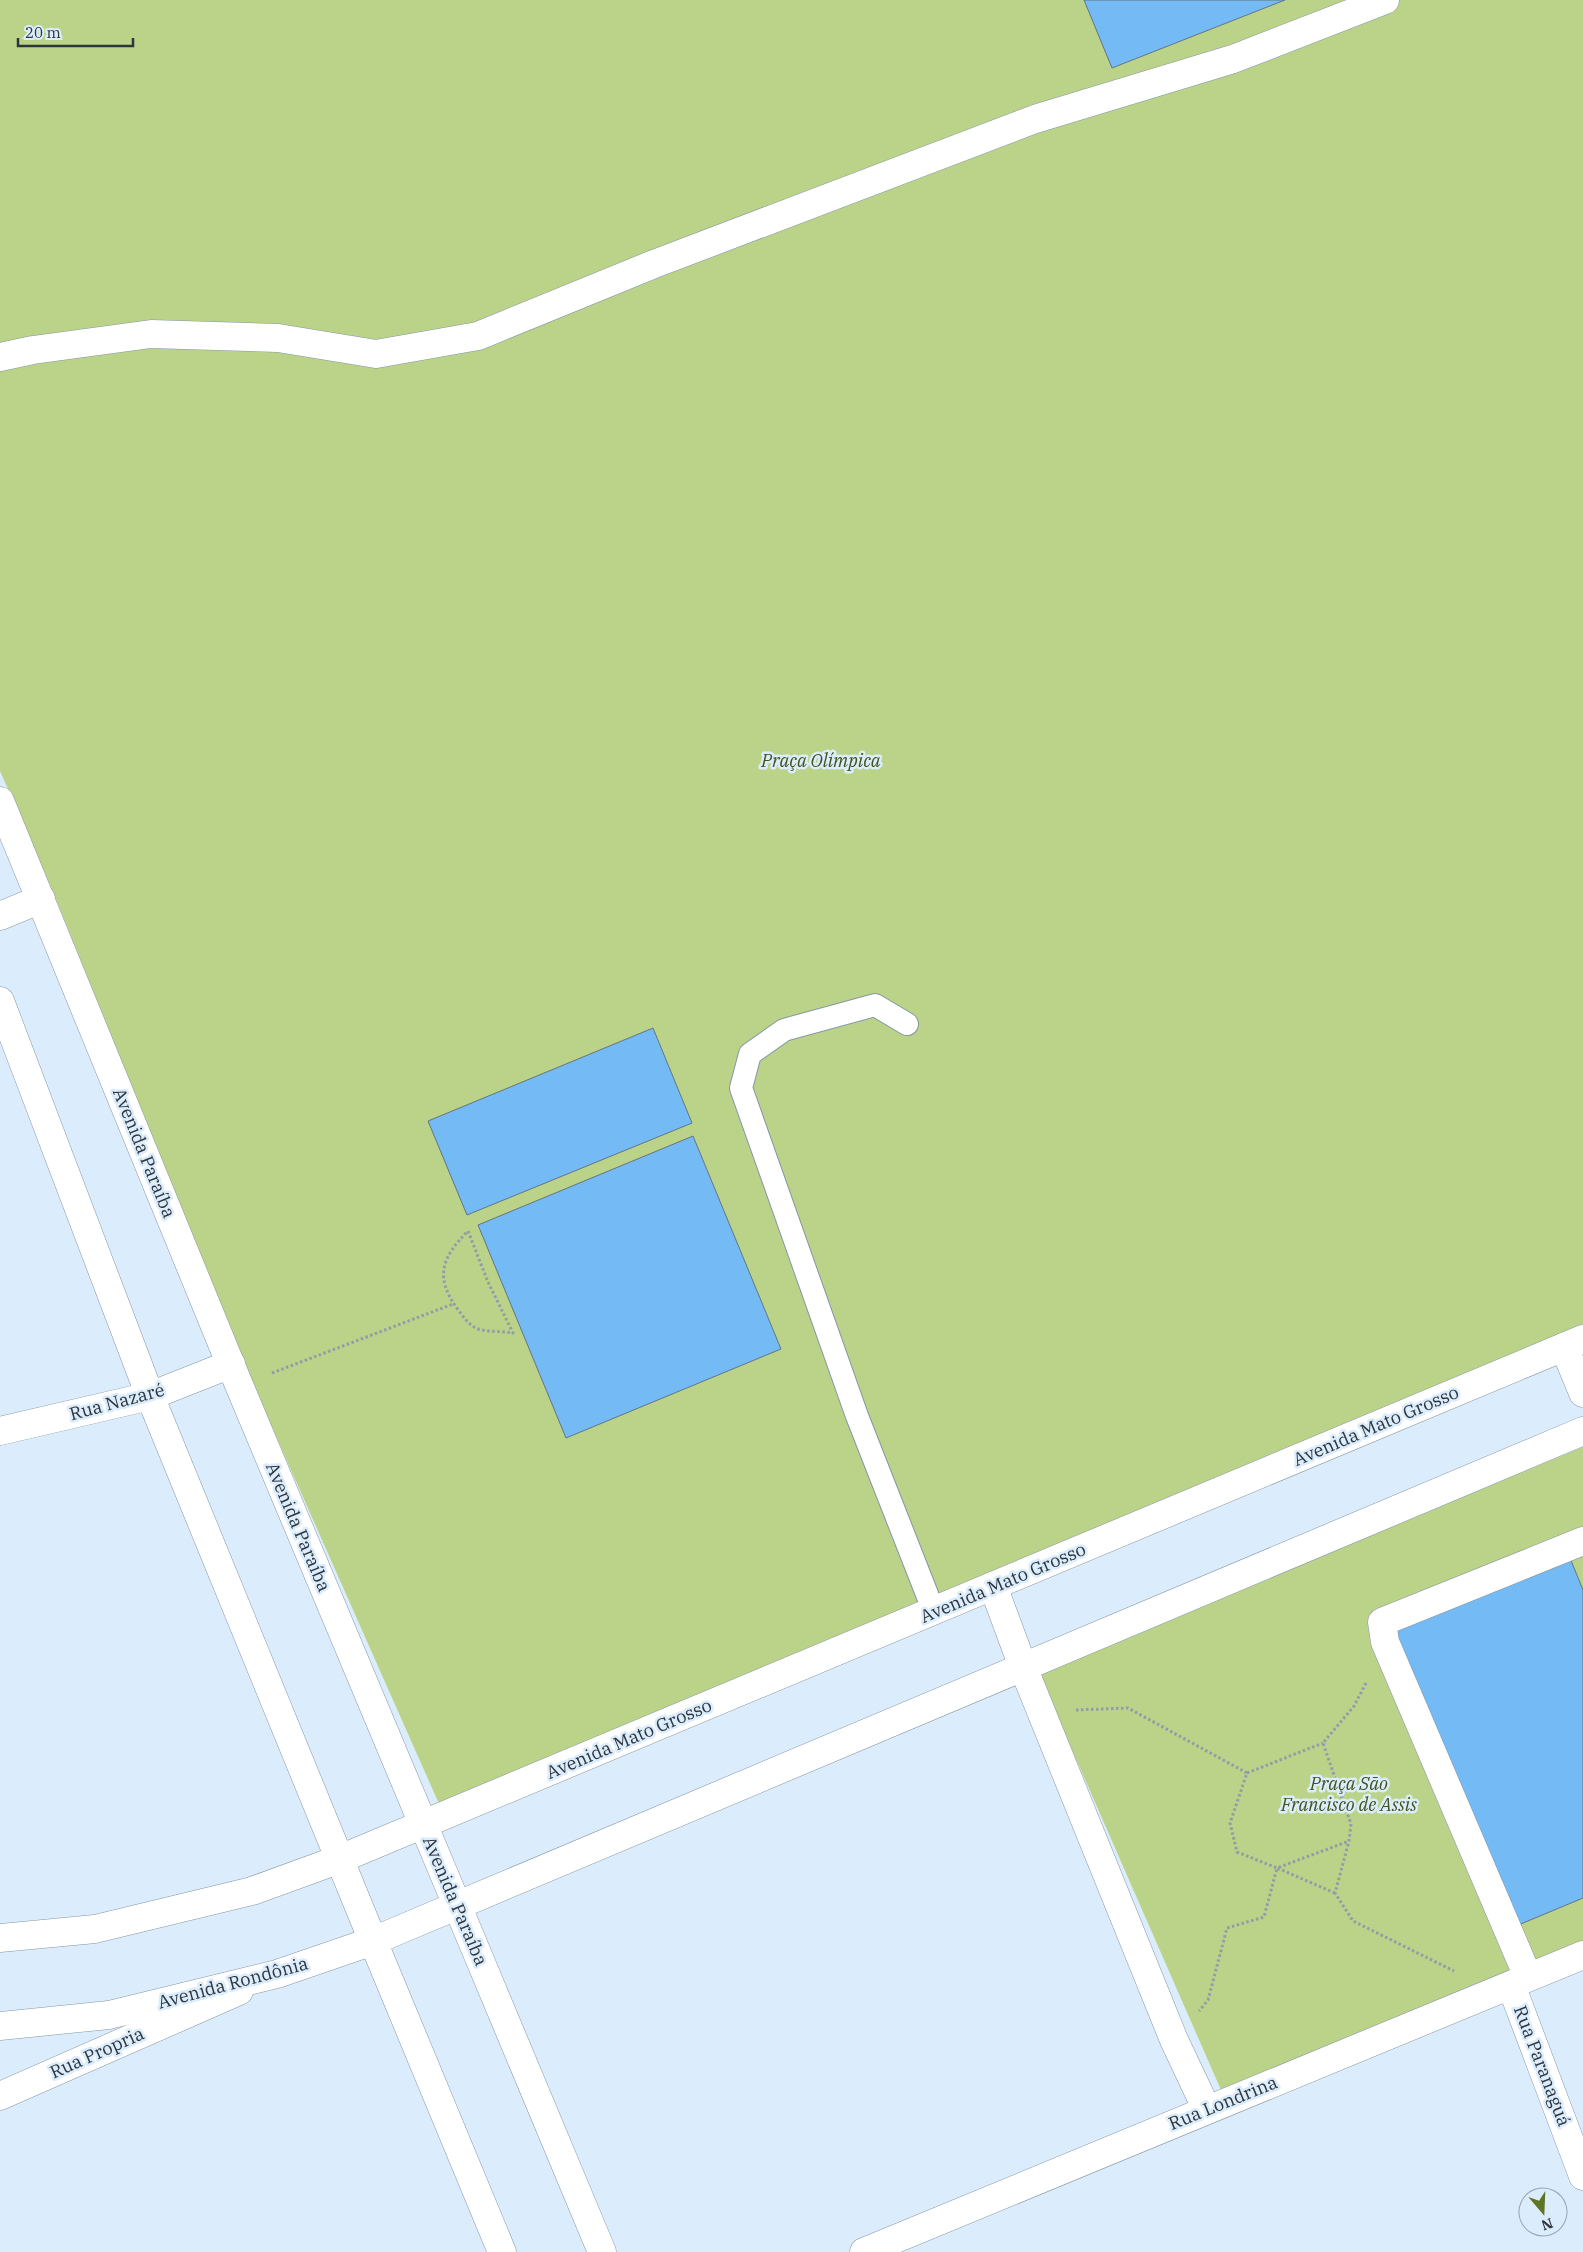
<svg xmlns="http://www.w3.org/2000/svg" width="1583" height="2252" font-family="'IBM Plex Serif',serif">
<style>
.green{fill:#bbd388}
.building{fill:#74baf4;stroke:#647482}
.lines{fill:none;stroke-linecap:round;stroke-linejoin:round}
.service-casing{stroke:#8596a5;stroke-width:24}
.minor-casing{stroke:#8596a5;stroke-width:29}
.tertiary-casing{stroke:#8596a5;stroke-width:29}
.secondary-casing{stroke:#8596a5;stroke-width:29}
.path{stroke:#8f9da8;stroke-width:3;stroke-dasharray:2.5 2.5;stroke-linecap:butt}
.service{stroke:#fff;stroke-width:22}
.minor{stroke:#fff;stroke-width:28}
.tertiary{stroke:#fff;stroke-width:28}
.secondary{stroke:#fff;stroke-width:28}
.labels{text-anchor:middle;stroke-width:5;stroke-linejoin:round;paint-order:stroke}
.park-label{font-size:18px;font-style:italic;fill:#425218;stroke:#dbedfd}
.street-label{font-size:18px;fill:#2d343a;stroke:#dbedfd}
</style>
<rect width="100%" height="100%" fill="#dbedfd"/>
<path class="green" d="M0 0H1583V1324L990 1576 440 1806 240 1355 54 894 0 771Z
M1583 1447V1948L1221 2090 1038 1672Z"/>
<path class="building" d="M1084 0H1285L1112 68Z
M653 1028 692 1123 467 1215 428 1121Z
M693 1136 781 1349 566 1438 478 1225Z
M1568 1553 1583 1590V1898L1516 1926 1385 1625Z"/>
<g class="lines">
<defs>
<path id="service" d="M907 1024 875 1005 784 1030 750 1054 741 1088 857 1416 934 1612"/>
<path id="minor" d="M0 357 33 350 151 334 278 338 376 354 478 336 654 264 1035 119 1233 59 1385 0
M0 916 41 899
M1564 1347 1583 1393
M0 1431 150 1396 231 1364
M993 1586 1023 1667 1174 2040 1207 2110
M1528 1977 1385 1642 1382 1622 1583 1541
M1511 1985 1583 2176
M0 2096 239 1991
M864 2252 1583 1955"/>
<path id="tertiary" d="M457 1905 602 2252
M0 1938 95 1929 252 1891 340 1859
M0 2026 109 2015 277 1974 373 1941 502 2252"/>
<path id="secondary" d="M0 801 239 1385 457 1905
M0 1001 150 1396 373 1941 1583 1431
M340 1859 1583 1339"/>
</defs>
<use href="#service" class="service-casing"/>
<use href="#minor" class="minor-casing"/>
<use href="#tertiary" class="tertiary-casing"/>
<use href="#secondary" class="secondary-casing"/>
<path class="path" d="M468 1231 488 1282 513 1333C502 1331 488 1332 478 1329 469 1325 464 1318 459 1311 434 1278 441 1258 468 1231Z
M272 1373 453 1304
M1366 1683 1354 1706 1323 1743 1351 1824 1349 1841 1335 1893 1353 1921 1454 1971
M1076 1710 1128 1708 1247 1773 1230 1823 1237 1852 1277 1868 1264 1917 1227 1928 1208 2000 1199 2011
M1247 1773 1323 1743
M1335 1893 1277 1868 1349 1841"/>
<use href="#service" class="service"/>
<use href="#minor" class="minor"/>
<use href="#tertiary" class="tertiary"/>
<use href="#secondary" class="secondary"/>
</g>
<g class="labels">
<g class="park-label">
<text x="821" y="767">Praça Olímpica</text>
<text x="1349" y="1790">Praça São<tspan x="1349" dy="21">Francisco de Assis</tspan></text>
</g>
<g class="street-label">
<text transform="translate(144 1153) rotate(68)" y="6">Avenida Paraíba</text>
<text transform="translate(117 1402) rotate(-15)" y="6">Rua Nazaré</text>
<text transform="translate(1376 1426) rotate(-23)" y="6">Avenida Mato Grosso</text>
<text transform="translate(298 1527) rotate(67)" y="6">Avenida Paraíba</text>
<text transform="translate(1003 1583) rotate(-23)" y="6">Avenida Mato Grosso</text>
<text transform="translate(629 1739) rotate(-23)" y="6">Avenida Mato Grosso</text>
<text transform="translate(455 1901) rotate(67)" y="6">Avenida Paraíba</text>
<text transform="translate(233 1983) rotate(-15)" y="6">Avenida Rondônia</text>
<text transform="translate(97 2053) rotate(-24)" y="6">Rua Propria</text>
<text transform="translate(1542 2066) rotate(69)" y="6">Rua Paranaguá</text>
<text transform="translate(1223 2103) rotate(-22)" y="6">Rua Londrina</text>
</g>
</g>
<g transform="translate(1543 2212) rotate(161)"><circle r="24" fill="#dbedfd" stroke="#95a3af"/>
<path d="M0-4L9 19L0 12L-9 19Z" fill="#5f7425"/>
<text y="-8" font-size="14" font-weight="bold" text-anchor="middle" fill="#2d343a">N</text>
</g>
<path d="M18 38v8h115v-8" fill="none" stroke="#2d343a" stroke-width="2.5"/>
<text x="25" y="38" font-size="15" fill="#2d343a" stroke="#dbedfd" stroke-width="4" paint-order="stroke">20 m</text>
</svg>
